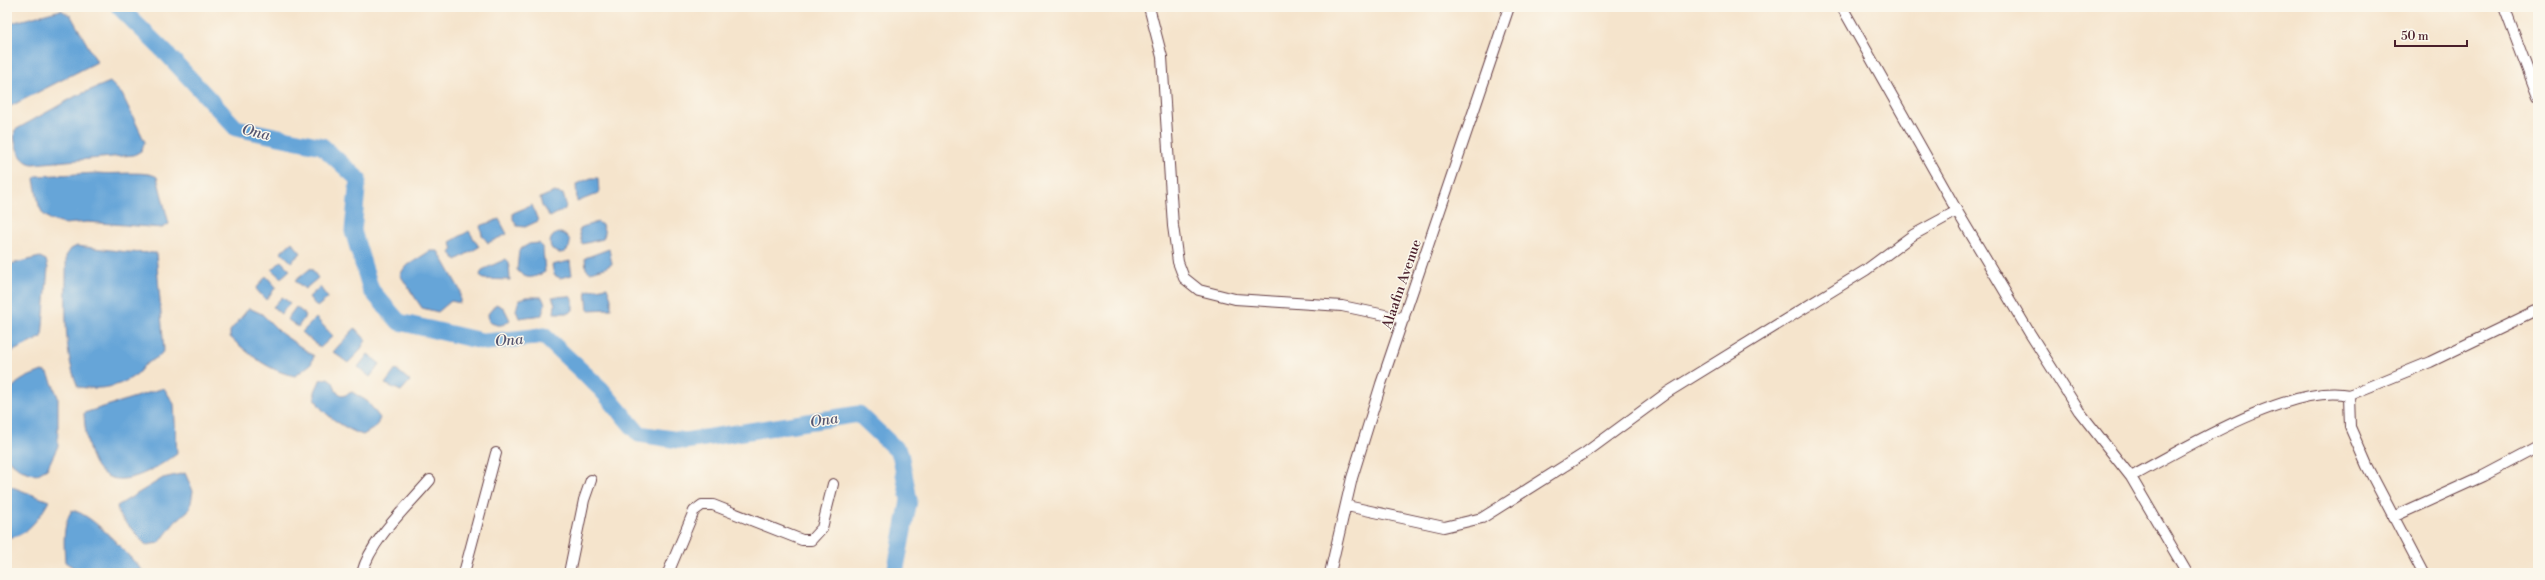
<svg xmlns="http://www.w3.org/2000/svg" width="2545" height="580" font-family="'Libre Bodoni',serif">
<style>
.water{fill:#66a5d8;stroke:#586282}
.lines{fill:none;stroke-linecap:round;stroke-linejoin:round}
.river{stroke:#66a5d8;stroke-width:17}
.minor-casing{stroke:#643d43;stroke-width:12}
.minor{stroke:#fff;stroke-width:10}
.labels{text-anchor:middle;stroke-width:3;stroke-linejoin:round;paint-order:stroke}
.street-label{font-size:14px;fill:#4a1f2b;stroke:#fbf7ec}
.water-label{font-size:15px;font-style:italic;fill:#555570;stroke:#fbf7ec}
</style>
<rect width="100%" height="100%" fill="#fbf7ec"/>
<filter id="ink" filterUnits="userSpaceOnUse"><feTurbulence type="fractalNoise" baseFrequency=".025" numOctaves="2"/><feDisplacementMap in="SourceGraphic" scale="8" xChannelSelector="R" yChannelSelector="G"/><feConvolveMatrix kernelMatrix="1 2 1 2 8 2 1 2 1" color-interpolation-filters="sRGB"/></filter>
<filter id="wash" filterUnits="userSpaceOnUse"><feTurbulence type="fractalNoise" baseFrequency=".012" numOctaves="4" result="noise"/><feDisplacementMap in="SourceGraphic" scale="16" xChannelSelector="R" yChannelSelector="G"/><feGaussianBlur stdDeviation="0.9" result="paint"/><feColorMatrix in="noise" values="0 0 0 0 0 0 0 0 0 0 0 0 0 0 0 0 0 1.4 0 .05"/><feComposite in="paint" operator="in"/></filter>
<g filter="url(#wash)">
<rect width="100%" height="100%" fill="#f5e4cc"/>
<path class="water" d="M61 10 71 16 97 62 7 108V24Z
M110 82 122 94 145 142 141 151 134 155 33 164C20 163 12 142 15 130L76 96Z
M98 173C113 175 147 170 157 177L169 224 162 228 87 222 64 224 51 220 43 214 39 206 34 179 36 176Z
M591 178H598L599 193 577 202 576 184Z
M554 192 563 194 566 204 565 209 550 217 542 206 540 198Z
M532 205 538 221 525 227 517 226 513 219V213Z
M499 219 507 234 488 243 482 235 480 226Z
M598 222 602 225 605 233 603 239 582 244 579 231 582 227Z
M469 231 479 247 456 260 450 253 453 249 450 242Z
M550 243a10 10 0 1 1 20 0a10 10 0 1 1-20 0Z
M292 242 301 253 291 262 281 252Z
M539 243 543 249 545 272C533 278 527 281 517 270L519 250 529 244Z
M77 246 127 252 156 253 164 350C158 359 153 359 145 365 142 367 140 372 137 374 118 388 101 390 78 387 61 348 67 298 66 256L71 249Z
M609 249 612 264 605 268 590 272 586 269 585 258Z
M430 251H438L460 290V303L451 301 438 312 422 308 400 275 405 267Z
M40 257 46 260 48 268 42 337 7 354V265Z
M506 259 509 262 510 280 483 279 480 275 482 270Z
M281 261 290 270 281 278 272 270Z
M570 261 572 275 560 278 554 275 552 265Z
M311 268 318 278 305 289 295 281Z
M266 276 276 287 266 300 256 289Z
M320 287 328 298 317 307 309 297Z
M607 287 611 298V309L588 310 586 291Z
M569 296 573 299V310L570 313H554L555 304 552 297Z
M282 297 290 303 281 314 273 307Z
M526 297H542L545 304 542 315 519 318 516 310 519 300Z
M496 304 504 308 510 320C502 327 498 326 489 322L488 314Z
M296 307 306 315 298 327 287 319Z
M249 308 262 314 282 334 314 356 311 364 295 376C269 371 250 355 230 337V331Z
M316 318 333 336 320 348 302 332Z
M355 328 366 340 359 352 348 363 333 352Z
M368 354 380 364 370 377 358 367Z
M396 369 410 381 401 391 385 384Z
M42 371 48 373 58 397V446L47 469 36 475 21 470 7 459C7 441 2 399 14 386 22 378 32 375 42 371Z
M328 378 333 382 336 391 343 396 352 392 367 401 380 418 376 427 363 435C349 431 312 410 315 392 316 388 319 384 320 380Z
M164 388 174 404 177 454C118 495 88 489 84 413Z
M185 473 193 491 190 509 175 522 159 543 146 545 119 515 117 506 163 478Z
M7 485 49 501C42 514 25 540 7 537Z
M72 510C95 515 128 556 145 573H82L65 562C64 544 62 525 72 510Z"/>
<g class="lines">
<path class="river" d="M119 7 168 55 236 128 322 146 358 179 353 231 371 290 399 322 486 342 544 336 601 389 639 434 685 441 859 414 900 453 909 500 895 573"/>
</g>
</g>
<g filter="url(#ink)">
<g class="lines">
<defs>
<path id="minor" d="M1149 7 1162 57 1173 226 1178 262 1184 278 1199 290 1235 299 1342 306 1404 319
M1842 7 1957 211 2029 332 2079 411 2131 477 2187 573
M2504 7 2538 97
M2349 395 2350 427 2367 466 2423 573
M2131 477C2183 449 2290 383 2349 395L2430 362 2538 310
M1347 506 1444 527 1482 518 1585 453 1668 392 1866 270 1913 235 1957 211
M2393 517 2483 476 2538 447
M362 573C371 539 408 506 430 480
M464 573 496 453
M569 573 584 500 591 480
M668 573 694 511 702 505H713L802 540H811L822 528 833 484
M1330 573 1352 478 1381 384 1509 7"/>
</defs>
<use href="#minor" class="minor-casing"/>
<use href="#minor" class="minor"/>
</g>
</g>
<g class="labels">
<g class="street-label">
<text transform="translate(1401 284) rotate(-71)" y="5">Alaafin Avenue</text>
</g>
<g class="water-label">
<text transform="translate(256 132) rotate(13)" y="5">Ona</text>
<text transform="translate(509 340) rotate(-5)" y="5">Ona</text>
<text transform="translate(824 420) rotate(-9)" y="5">Ona</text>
</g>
</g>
<rect width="2545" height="580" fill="none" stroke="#fbf7ec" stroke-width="24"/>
<path d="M2395 40v6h72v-6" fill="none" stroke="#4a1f2b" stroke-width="2"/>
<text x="2401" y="40" font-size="12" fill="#4a1f2b" stroke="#fbf7ec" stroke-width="3" paint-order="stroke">50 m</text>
</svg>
